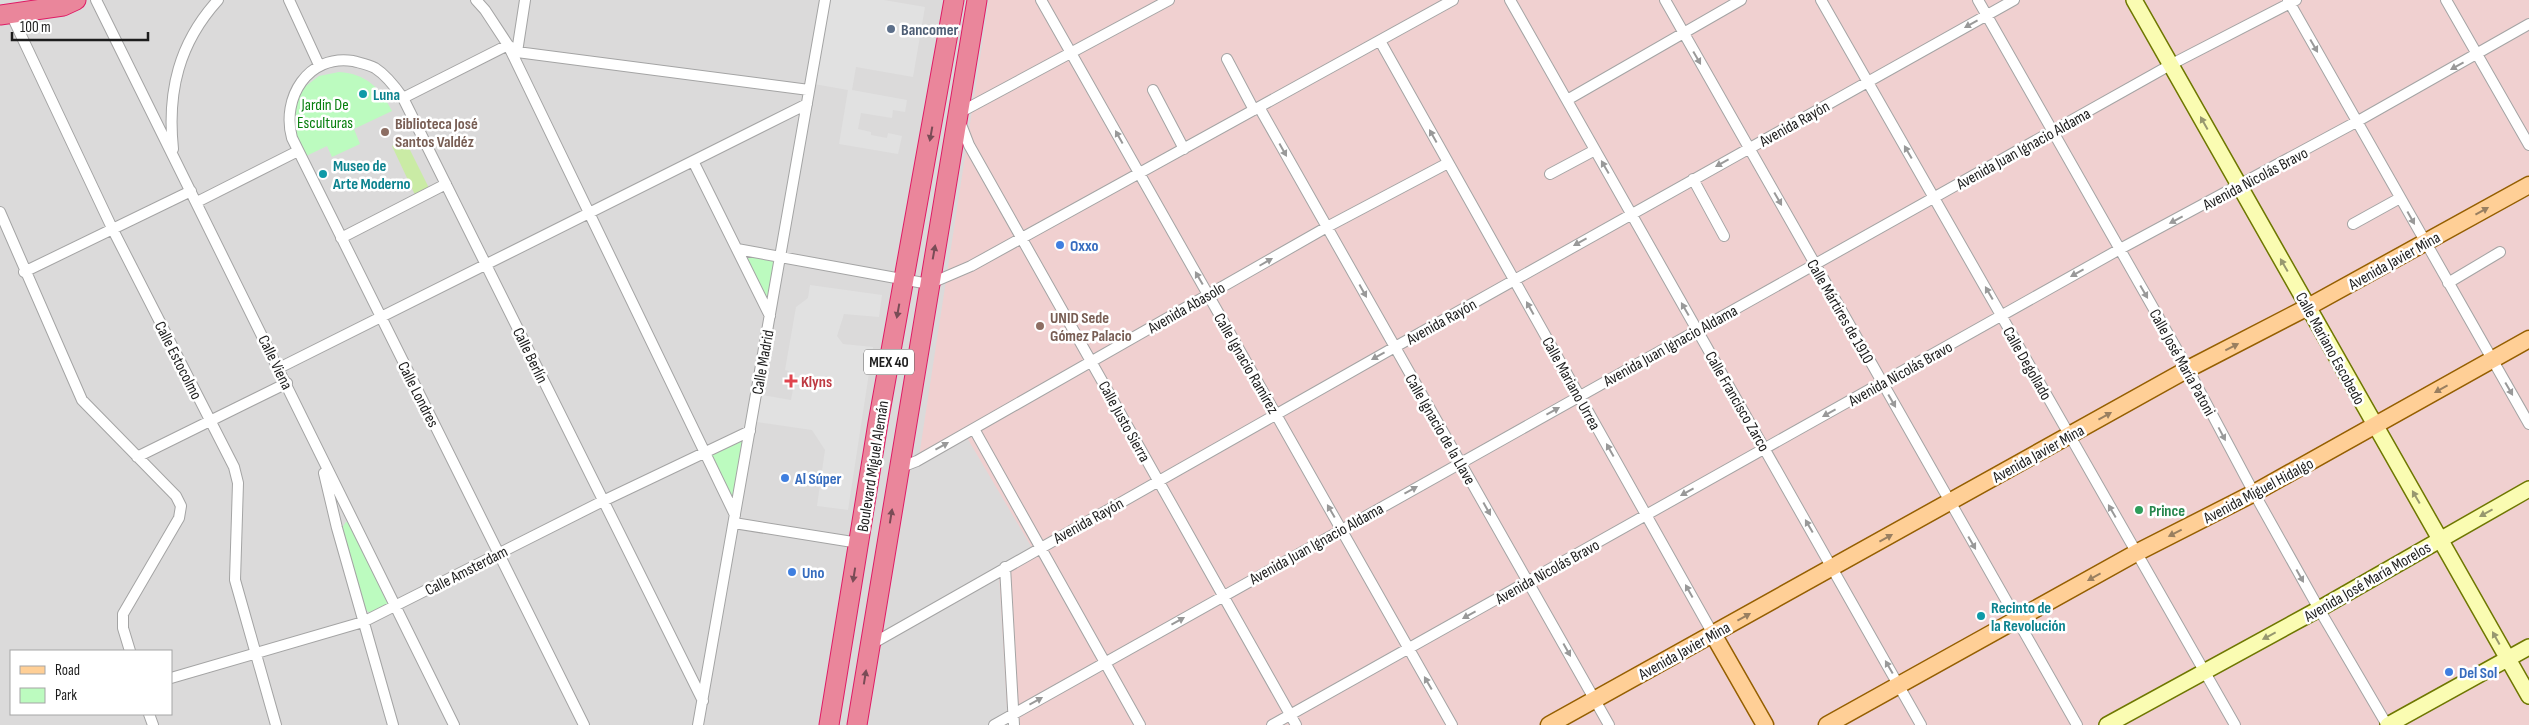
<svg xmlns="http://www.w3.org/2000/svg" width="2529" height="725" font-family="'Sofia Sans Condensed',sans-serif">
	<style>
		.residential { fill: #dbdada; fill-rule: evenodd }
		.commercial { fill: #f0d0d0 }
		.grass { fill: #caeba5 }
		.park { fill: #bcfbbf }
		.parking { fill: #e1e1e1 }
		.lines { fill: none; stroke-linecap: round; stroke-linejoin: round }
		.street-casing { stroke: #a4a4a4; stroke-width: 12 }
		.secondary-casing { stroke: #6e7700; stroke-width: 18 }
		.primary-casing { stroke: #955f00; stroke-width: 19 }
		.highway-casing { stroke: #df1c65; stroke-width: 21 }
		.street { stroke: #fff; stroke-width: 10 }
		.secondary { stroke: #fafcb2; stroke-width: 15 }
		.primary { stroke: #ffcf96; stroke-width: 16 }
		.highway { stroke: #ea869b; stroke-width: 19 }
		.oneway { fill: #999 }
		.oneway2 { fill: #97986f }
		.oneway3 { fill: #794c56 }
		.oneway4 { fill: #997f60 }
		.service-dot { fill: #5c6f8a; stroke: #fff; stroke-width: 2 }
		.culture-dot { fill: #0f9aa8; stroke: #fff; stroke-width: 2 }
		.education-dot { fill: #8d6e63; stroke: #fff; stroke-width: 2 }
		.shop-dot { fill: #3f7fe0; stroke: #fff; stroke-width: 2 }
		.health-dot { fill: #e0444e; stroke: #fff; stroke-width: 2 }
		.leisure-dot { fill: #2e9e5b; stroke: #fff; stroke-width: 2 }
		.labels { text-anchor: middle; stroke-width: 5; stroke-linejoin: round; paint-order: stroke }
		.shield { fill: #fff; stroke: #616161; stroke-width: 1 }
		.shield-label { font-size: 15px; font-weight: bold; fill: #1d1d1d }
		.service-label { font-size: 16px; font-weight: bold; fill: #4e5e75; stroke: #fff; text-anchor: start }
		.culture-label { font-size: 16px; font-weight: bold; fill: #0d838f; stroke: #fff; text-anchor: start }
		.park-label { font-size: 16px; fill: #077f0d; stroke: #fff }
		.education-label { font-size: 16px; font-weight: bold; fill: #785e54; stroke: #fff; text-anchor: start }
		.street-label { font-size: 16px; fill: #1d1d1d; stroke: #fff }
		.shop-label { font-size: 16px; font-weight: bold; fill: #366cbe; stroke: #fff; text-anchor: start }
		.health-label { font-size: 16px; font-weight: bold; fill: #be3a42; stroke: #fff; text-anchor: start }
		.leisure-label { font-size: 16px; font-weight: bold; fill: #27864d; stroke: #fff; text-anchor: start }
	</style>
	<rect width="100%" height="100%" fill="#eeeae2"/>
	<path class="residential" d="M0,0H2529V725H0ZM11,651H171V714H11Z"/>
	<path class="commercial" d="M989,0H2529V725H1008L999,574L1035,553L966,436L918,463Z"/>
	<path class="grass" d="M405,140L430,190L416,197L392,146Z"/>
	<path class="park" d="M339,72C367,74 380,88 392,111L354,129L360,144L332,157L327,146L300,159L289,117L302,89L319,76Z
		M736,252L778,261L767,321Z
		M748,432L734,510L705,450Z
		M346,522H349L390,600L388,605L370,613L366,610L342,528Z"/>
	<path class="parking" d="M828,0H884L925,7L913,77L856,67L852,90L907,100L905,112L893,110L892,118L861,113L858,129L871,132V135L887,138L888,133L902,136L898,154L839,144L848,90L814,84Z
		M810,285L882,295L879,317L844,314L837,336L843,344L873,347L848,510L817,506L825,450L812,430L757,422L762,395L791,400L794,384L789,376V371L785,370L796,307L808,298Z"/>
	<g class="lines">
		<defs>
			<path id="street" d="M96,0L454,725
				M289,0L319,65
				M476,0L485,10L508,45L735,515
				M1041,0L1452,725
				M1169,0L957,114L969,145L1296,725
				M1510,0L1921,725
				M1665,0L2077,725
				M1821,0L2235,725
				M1978,0L2188,369L2254,493L2319,609L2387,725
				M2288,0L2529,424
				M2446,0L2529,145
				M11,14L112,228L234,467L238,483L235,580L276,725
				M1380,41L1713,634
				M517,52L525,0
				M1227,59L1254,110
				M1153,90L1184,149
				M403,98L508,45L517,52L809,90
				M1567,100L1741,0
				M1259,107L1609,725
				M173,149C167,91 179,43 218,0
				M693,161L770,316
				M1550,174L1595,150
				M1693,179L1724,236
				M197,202L298,151
				M0,212L82,400L176,496L181,506L179,518L123,614V628L130,651
				M2353,224L2400,198
				M341,238L446,184
				M737,249L929,284L971,266L1453,0
				M24,272L191,191
				M2448,283L2500,252
				M279,368L807,104
				M974,429L1140,725
				M137,457L287,383
				M899,468L917,461L1327,227L1448,163
				M324,473L337,528L393,725
				M734,523L859,543
				M1005,567L1014,725
				M870,645L1395,347L2014,0
				M171,678L363,622L603,501L750,431
				M149,714L153,725
				M584,725L292,138C281,98 308,54 353,61C360,63 368,64 375,68C386,75 396,88 403,98L703,701
				M698,725L825,0
				M994,725L2172,64L2296,0
				M1272,725L2120,249L2358,121L2529,24"/>
			<path id="secondary" d="M2134,0L2529,696
				M2107,725L2319,609L2529,489
				M2388,725L2529,647"/>
			<path id="primary" d="M1713,634L1765,725
				M1549,725L2188,369L2308,307L2529,185
				M1827,725L2136,553L2254,493L2529,339"/>
			<path id="highway" d="M0,15L63,6L76,0
				M829,725L878,423L954,0
				M857,725L977,0"/>
		</defs>
		<use href="#street" class="street-casing"/>
		<use href="#secondary" class="secondary-casing"/>
		<use href="#primary" class="primary-casing"/>
		<use href="#highway" class="highway-casing"/>
		<use href="#street" class="street"/>
		<use href="#secondary" class="secondary"/>
		<use href="#primary" class="primary"/>
		<use href="#highway" class="highway"/>
	</g>
	<defs><path id="oneway-solid" d="M-6-.8H1V-3.2L6.5 0L1 3.2V.8H-6Z" transform="scale(1.25)"/></defs>
	<g class="oneway">
		<use href="#oneway-solid" transform="translate(1971 24) rotate(151)"/>
		<use href="#oneway-solid" transform="translate(2314 46) rotate(60)"/>
		<use href="#oneway-solid" transform="translate(1697 58) rotate(60)"/>
		<use href="#oneway-solid" transform="translate(2457 66) rotate(151)"/>
		<use href="#oneway-solid" transform="translate(1433 136) rotate(-119)"/>
		<use href="#oneway-solid" transform="translate(1119 137) rotate(-119)"/>
		<use href="#oneway-solid" transform="translate(1283 150) rotate(61)"/>
		<use href="#oneway-solid" transform="translate(1908 152) rotate(-120)"/>
		<use href="#oneway-solid" transform="translate(1722 163) rotate(151)"/>
		<use href="#oneway-solid" transform="translate(1605 167) rotate(-120)"/>
		<use href="#oneway-solid" transform="translate(1778 199) rotate(60)"/>
		<use href="#oneway-solid" transform="translate(2411 218) rotate(61)"/>
		<use href="#oneway-solid" transform="translate(2176 220) rotate(152)"/>
		<use href="#oneway-solid" transform="translate(1580 242) rotate(151)"/>
		<use href="#oneway-solid" transform="translate(1266 262) rotate(-30)"/>
		<use href="#oneway-solid" transform="translate(2077 273) rotate(151)"/>
		<use href="#oneway-solid" transform="translate(1199 278) rotate(-120)"/>
		<use href="#oneway-solid" transform="translate(1363 291) rotate(61)"/>
		<use href="#oneway-solid" transform="translate(2144 292) rotate(60)"/>
		<use href="#oneway-solid" transform="translate(1989 293) rotate(-120)"/>
		<use href="#oneway-solid" transform="translate(1530 308) rotate(-119)"/>
		<use href="#oneway-solid" transform="translate(1685 309) rotate(-120)"/>
		<use href="#oneway-solid" transform="translate(1378 356) rotate(151)"/>
		<use href="#oneway-solid" transform="translate(2509 389) rotate(60)"/>
		<use href="#oneway-solid" transform="translate(1892 401) rotate(60)"/>
		<use href="#oneway-solid" transform="translate(1553 411) rotate(-29)"/>
		<use href="#oneway-solid" transform="translate(1829 413) rotate(151)"/>
		<use href="#oneway-solid" transform="translate(2222 434) rotate(62)"/>
		<use href="#oneway-solid" transform="translate(942 446) rotate(-29)"/>
		<use href="#oneway-solid" transform="translate(1610 450) rotate(-119)"/>
		<use href="#oneway-solid" transform="translate(1411 490) rotate(-29)"/>
		<use href="#oneway-solid" transform="translate(1687 492) rotate(151)"/>
		<use href="#oneway-solid" transform="translate(1487 509) rotate(61)"/>
		<use href="#oneway-solid" transform="translate(1331 511) rotate(-120)"/>
		<use href="#oneway-solid" transform="translate(2112 511) rotate(-120)"/>
		<use href="#oneway-solid" transform="translate(1809 526) rotate(-120)"/>
		<use href="#oneway-solid" transform="translate(1972 543) rotate(60)"/>
		<use href="#oneway-solid" transform="translate(2300 576) rotate(61)"/>
		<use href="#oneway-solid" transform="translate(1689 591) rotate(-119)"/>
		<use href="#oneway-solid" transform="translate(1469 615) rotate(151)"/>
		<use href="#oneway-solid" transform="translate(1178 621) rotate(-29)"/>
		<use href="#oneway-solid" transform="translate(1567 650) rotate(61)"/>
		<use href="#oneway-solid" transform="translate(1889 667) rotate(-120)"/>
		<use href="#oneway-solid" transform="translate(1428 683) rotate(-120)"/>
		<use href="#oneway-solid" transform="translate(1036 701) rotate(-29)"/>
	</g>
	<g class="oneway2">
		<use href="#oneway-solid" transform="translate(2204 123) rotate(-119)"/>
		<use href="#oneway-solid" transform="translate(2284 265) rotate(-120)"/>
		<use href="#oneway-solid" transform="translate(2416 497) rotate(-120)"/>
		<use href="#oneway-solid" transform="translate(2486 513) rotate(151)"/>
		<use href="#oneway-solid" transform="translate(2269 636) rotate(152)"/>
		<use href="#oneway-solid" transform="translate(2496 638) rotate(-119)"/>
	</g>
	<g class="oneway3">
		<use href="#oneway-solid" transform="translate(931 134) rotate(100)"/>
		<use href="#oneway-solid" transform="translate(934 252) rotate(-80)"/>
		<use href="#oneway-solid" transform="translate(898 311) rotate(100)"/>
		<use href="#oneway-solid" transform="translate(891 516) rotate(-81)"/>
		<use href="#oneway-solid" transform="translate(854 575) rotate(99)"/>
		<use href="#oneway-solid" transform="translate(865 677) rotate(-81)"/>
	</g>
	<g class="oneway4">
		<use href="#oneway-solid" transform="translate(2482 211) rotate(-29)"/>
		<use href="#oneway-solid" transform="translate(2232 347) rotate(-27)"/>
		<use href="#oneway-solid" transform="translate(2441 389) rotate(151)"/>
		<use href="#oneway-solid" transform="translate(2105 416) rotate(-29)"/>
		<use href="#oneway-solid" transform="translate(2175 533) rotate(153)"/>
		<use href="#oneway-solid" transform="translate(1886 538) rotate(-29)"/>
		<use href="#oneway-solid" transform="translate(2094 577) rotate(151)"/>
		<use href="#oneway-solid" transform="translate(1744 617) rotate(-29)"/>
	</g>
	<circle class="service-dot" cx="891" cy="29" r="5"/>
	<g class="culture-dot">
		<circle cx="363" cy="94" r="5"/>
		<circle cx="323" cy="174" r="5"/>
		<circle cx="1981" cy="616" r="5"/>
	</g>
	<g class="education-dot">
		<circle cx="385" cy="132" r="5"/>
		<circle cx="1040" cy="326" r="5"/>
	</g>
	<g class="shop-dot">
		<circle cx="1060" cy="245" r="5"/>
		<circle cx="785" cy="478" r="5"/>
		<circle cx="792" cy="572" r="5"/>
		<circle cx="2449" cy="672" r="5"/>
	</g>
	<path class="health-dot" d="M788.5 373.5h5v5h5v5h-5v5h-5v-5h-5v-5h5z"/>
	<circle class="leisure-dot" cx="2139" cy="510" r="5"/>
	<g class="labels">
		<rect class="shield" x="864" y="349.5" width="50" height="25" rx="4"/>
		<g class="shield-label">
			<text x="889" y="367">MEX 40</text>
		</g>
		<g class="service-label">
			<text x="901" y="35">Bancomer</text>
		</g>
		<g class="culture-label">
			<text x="373" y="100">Luna</text>
			<text x="333" y="171">Museo de<tspan x="333" dy="18">Arte Moderno</tspan></text>
			<text x="1991" y="613">Recinto de<tspan x="1991" dy="18">la Revolución</tspan></text>
		</g>
		<g class="park-label">
			<text x="325" y="110">Jardín De<tspan x="325" dy="18">Esculturas</tspan></text>
		</g>
		<g class="education-label">
			<text x="395" y="129">Biblioteca José<tspan x="395" dy="18">Santos Valdéz</tspan></text>
			<text x="1050" y="323">UNID Sede<tspan x="1050" dy="18">Gómez Palacio</tspan></text>
		</g>
		<g class="street-label">
			<text transform="translate(1794 123) rotate(-29)" y="6">Avenida Rayón</text>
			<text transform="translate(2023 148) rotate(-29)" y="6">Avenida Juan Ignacio Aldama</text>
			<text transform="translate(2255 178) rotate(-28)" y="6">Avenida Nicolás Bravo</text>
			<text transform="translate(2394 260) rotate(-29)" y="6">Avenida Javier Mina</text>
			<text transform="translate(1186 307) rotate(-30)" y="6">Avenida Abasolo</text>
			<text transform="translate(1841 311) rotate(60)" y="6">Calle Mártires de 1910</text>
			<text transform="translate(1441 321) rotate(-29)" y="6">Avenida Rayón</text>
			<text transform="translate(1670 345) rotate(-29)" y="6">Avenida Juan Ignacio Aldama</text>
			<text transform="translate(2331 348) rotate(61)" y="6">Calle Mariano Escobedo</text>
			<text transform="translate(531 355) rotate(64)" y="6">Calle Berlín</text>
			<text transform="translate(179 360) rotate(63)" y="6">Calle Estocolmo</text>
			<text transform="translate(276 362) rotate(64)" y="6">Calle Viena</text>
			<text transform="translate(762 362) rotate(-80)" y="6">Calle Madrid</text>
			<text transform="translate(2183 362) rotate(61)" y="6">Calle José María Patoni</text>
			<text transform="translate(1247 363) rotate(60)" y="6">Calle Ignacio Ramírez</text>
			<text transform="translate(2028 363) rotate(60)" y="6">Calle Degollado</text>
			<text transform="translate(1900 373) rotate(-29)" y="6">Avenida Nicolás Bravo</text>
			<text transform="translate(1572 383) rotate(61)" y="6">Calle Mariano Urrea</text>
			<text transform="translate(419 394) rotate(63)" y="6">Calle Londres</text>
			<text transform="translate(1738 401) rotate(60)" y="6">Calle Francisco Zarco</text>
			<text transform="translate(1125 421) rotate(61)" y="6">Calle Justo Sierra</text>
			<text transform="translate(1441 429) rotate(60)" y="6">Calle Ignacio de la Llave</text>
			<text transform="translate(2038 453) rotate(-29)" y="6">Avenida Javier Mina</text>
			<text transform="translate(872 466) rotate(-81)" y="6">Boulevard Miguel Alemán</text>
			<text transform="translate(2258 490) rotate(-28)" y="6">Avenida Miguel Hidalgo</text>
			<text transform="translate(1088 520) rotate(-29)" y="6">Avenida Rayón</text>
			<text transform="translate(1316 543) rotate(-29)" y="6">Avenida Juan Ignacio Aldama</text>
			<text transform="translate(466 570) rotate(-27)" y="6">Calle Amsterdam</text>
			<text transform="translate(1547 571) rotate(-29)" y="6">Avenida Nicolás Bravo</text>
			<text transform="translate(2367 581) rotate(-30)" y="6">Avenida José María Morelos</text>
			<text transform="translate(1684 650) rotate(-29)" y="6">Avenida Javier Mina</text>
		</g>
		<g class="shop-label">
			<text x="1070" y="251">Oxxo</text>
			<text x="795" y="484">Al Súper</text>
			<text x="802" y="578">Uno</text>
			<text x="2459" y="678">Del Sol</text>
		</g>
		<g class="health-label">
			<text x="801" y="387">Klyns</text>
		</g>
		<g class="leisure-label">
			<text x="2149" y="516">Prince</text>
		</g>
	</g>
	<rect x="10" y="650" width="162" height="65" fill="#ffffff" stroke="#a5a5a5"/>
	<rect x="20" y="666" width="25" height="8" fill="#ffcf96" stroke="#a5a5a5"/>
	<text x="55" y="675" font-size="15" fill="#1d1d1d">Road</text>
	<rect x="20" y="688" width="25" height="15" fill="#bcfbbf" stroke="#a5a5a5"/>
	<text x="55" y="700" font-size="15" fill="#1d1d1d">Park</text>
	<path d="M12 32v8h136v-8" fill="none" stroke="#1d1d1d" stroke-width="2.5"/>
	<text x="20" y="32" font-size="15" fill="#1d1d1d" stroke="#ffffff" stroke-width="4" paint-order="stroke">100 m</text>
</svg>
